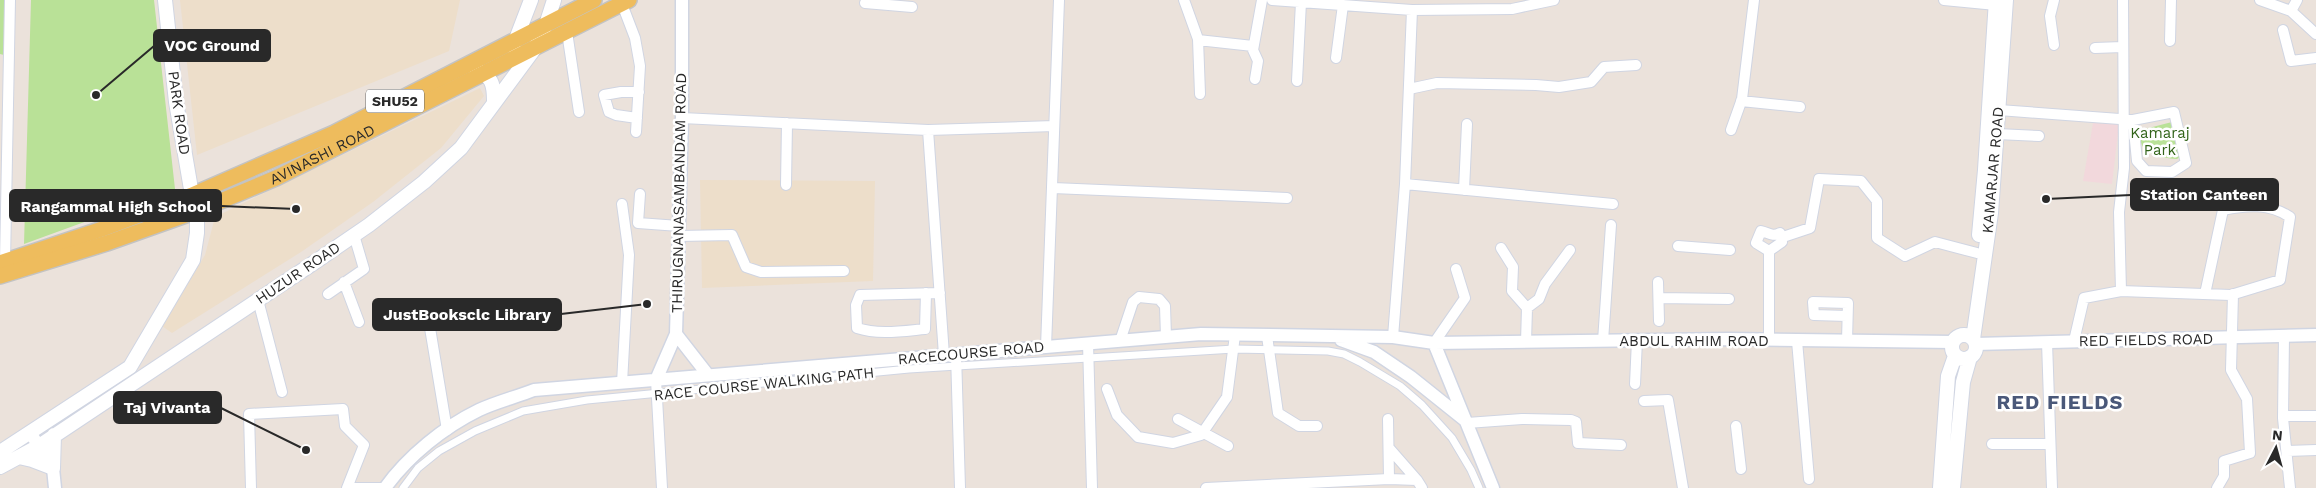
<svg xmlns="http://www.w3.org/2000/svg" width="2316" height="488" font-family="'Work Sans',sans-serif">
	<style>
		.education { fill: #eddeca }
		.medical { fill: #f2d8dc }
		.green { fill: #b9e197 }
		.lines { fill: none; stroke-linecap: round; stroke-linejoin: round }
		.pedestrian-casing { stroke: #d0d5e2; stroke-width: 9 }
		.minor-casing { stroke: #d0d5e2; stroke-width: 12 }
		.tertiary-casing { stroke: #d0d5e2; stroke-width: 15 }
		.secondary-casing { stroke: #d0d5e2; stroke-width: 16 }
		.primary-casing { stroke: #c3c3c3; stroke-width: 18 }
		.pedestrian { stroke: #fff; stroke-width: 7 }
		.minor { stroke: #fff; stroke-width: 10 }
		.tertiary { stroke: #fff; stroke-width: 12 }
		.secondary { stroke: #fff; stroke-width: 14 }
		.primary { stroke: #eebc5d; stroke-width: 15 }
		.labels { text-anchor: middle; stroke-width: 5; stroke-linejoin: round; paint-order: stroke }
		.shield { fill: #fff; stroke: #696969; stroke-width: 1 }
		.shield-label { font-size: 14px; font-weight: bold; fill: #292929 }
		.street-label { font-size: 15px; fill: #292929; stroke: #fff }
		.park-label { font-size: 15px; fill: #32641a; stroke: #fff }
		.district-label { font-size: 20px; font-weight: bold; letter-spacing: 1px; fill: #4a5879; stroke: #fff }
		.leader { fill: none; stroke: #292929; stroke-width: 2 }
		.callout-dot { fill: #292929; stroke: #fff; stroke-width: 2 }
		.callout { fill: #292929; stroke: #292929; stroke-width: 2 }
		.callout-label { font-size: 16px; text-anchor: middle; font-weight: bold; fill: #fff }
	</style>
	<rect width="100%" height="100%" fill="#ebe2db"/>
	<path class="education" d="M180,0H460L449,51L197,155Z
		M480,88L484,96L441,148L373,202L301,252L172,333L162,326L205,255L215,217Z
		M700,180L875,181L873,281L702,288Z"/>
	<path class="medical" d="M2093,123L2119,124L2112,184L2083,181Z"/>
	<path class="green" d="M0,0H5L4,55L0,54Z
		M31,0H154L175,189L24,244Z
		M2172,122L2180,157L2177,159C2158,158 2135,153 2141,130Z"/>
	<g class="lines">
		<defs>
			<path id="pedestrian" d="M403,488L418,468L439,451L475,431L523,411L587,400L909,369L1234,349L1328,351L1344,354L1360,362L1400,386L1422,405L1452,438L1471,470L1479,488"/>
			<path id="minor" d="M1184,0L1198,39L1200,94
				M1272,0L1412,10L1512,9L1554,0
				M1944,0L1996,5
				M2260,0L2291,11L2316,34
				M865,3L912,7
				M622,4L635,38L640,66L636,132
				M2291,11L2297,0
				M2283,30L2291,61L2316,58
				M567,32L579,112
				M1198,40L1253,46
				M2170,41L2171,0
				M2054,45L2050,16L2054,0
				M2095,48L2122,47
				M1336,58L1343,5
				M1255,79L1258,61L1253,50L1262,0
				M1297,81L1301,2
				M1409,89L1437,83L1536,85L1559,87L1591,82L1604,67L1636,65
				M1741,101L1800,107
				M1999,110L2133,120L2174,112L2186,163L2172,172L2146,171L2137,161L2133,120
				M637,118L616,115L609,112L604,95L621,92H639
				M682,118L928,130L1054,126
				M928,130L944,355
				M1731,130L1742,99L1754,0
				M1997,134L2039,136
				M1405,184L1613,204
				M786,185L787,123
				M1053,188L1287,198
				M1464,190L1467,124
				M640,194L638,223L679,226
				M622,204L629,255L622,383
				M679,236L732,235L746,267L761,272L844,271
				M1783,237L1810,228L1819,179L1861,181L1877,201V238L1905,256L1935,242L1977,253
				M1678,246L1730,250
				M1501,248L1513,267L1512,291L1527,308L1539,299L1545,284L1570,250
				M5,262L10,0
				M344,282L359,322
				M1658,282L1659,321
				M2121,291L2119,212L2124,168L2123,0
				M926,293L925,329C903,331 878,335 857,328L856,305L860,295L940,293
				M328,294L364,269L354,235
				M1659,298L1729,299
				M258,300L282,392
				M426,304L447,430
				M1267,336L1278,413L1299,426H1317
				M2284,336L2283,418L2290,488
				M1393,337L1405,184L1412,10
				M1769,340V251L1756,243L1761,231C1769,233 1772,237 1780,233L1782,242L1769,251
				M1120,341L1133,302L1139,297L1159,299L1165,306L1166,337
				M1603,341L1611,225
				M1797,341L1809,479
				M1847,341L1848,303L1813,302L1814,315L1847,316
				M2074,341L2084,298L2121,291L2231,295L2280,280L2290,217C2269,203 2247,205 2223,210L2205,294
				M1526,342L1527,308
				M2047,342L2052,488
				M1088,343L1092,488
				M1434,343L1465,298L1456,269
				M1046,347L1059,0
				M956,354L960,488
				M656,380L662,488
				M1635,384L1637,340
				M1107,389L1117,415L1138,437L1173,443L1201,435L1227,397L1235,335
				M1644,401L1668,400L1683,488
				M2284,416H2316
				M1178,419L1228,446
				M1388,419L1389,479
				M1467,423L1522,419L1571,420L1576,422L1578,443L1621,445
				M1736,426L1741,469
				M1992,444H2050
				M1389,448L1417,480L1422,488
				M2287,451L2316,450
				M251,488L249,414L343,409L345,426L364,445L347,488
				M347,488H385
				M1206,488L1389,479L1417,480
				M2217,488L2224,476V461L2250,453L2247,399L2231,370L2233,294"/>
			<path id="tertiary" d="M682,0V118L676,334L708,375
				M1341,340L1374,352L1411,377L1466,421
				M1434,343L1493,488
				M1975,344L2316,335
				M656,380L676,334
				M31,434L53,468L55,488
				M385,488C408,456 444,427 479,410C496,402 516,397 534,390L1201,334L1393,337L1434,343L1729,339L1953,342"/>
			<path id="secondary" d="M513,47L531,0
				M475,69C492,76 494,84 494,101
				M1979,235L1985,170L1996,0
				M1952 347a12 12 0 1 1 24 0a12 12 0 1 1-24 0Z
				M1973,339L1991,213L2006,0
				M0,452L130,367L193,260L197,233V211L192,195L176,102L165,0
				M19,457L32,460L53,468L54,435
				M0,467L39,446L315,262L369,225L424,182L461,148L535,48L546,25L554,0
				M1940,488L1948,376L1955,356
				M1953,488L1963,382L1970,357"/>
			<g id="primary">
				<path d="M0,263L102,229L192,195L334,133L594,0"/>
				<path id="s1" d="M0,276L107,243L197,211L276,178L629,0"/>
			</g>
		</defs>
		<use href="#pedestrian" class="pedestrian-casing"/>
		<use href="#minor" class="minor-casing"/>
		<use href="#tertiary" class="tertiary-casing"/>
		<use href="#secondary" class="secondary-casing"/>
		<use href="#primary" class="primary-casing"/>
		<use href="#pedestrian" class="pedestrian"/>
		<use href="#minor" class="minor"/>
		<use href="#tertiary" class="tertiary"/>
		<use href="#secondary" class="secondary"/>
		<use href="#primary" class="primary"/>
	</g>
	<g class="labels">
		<rect class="shield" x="366" y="89.5" width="58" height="23" rx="4"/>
		<g class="shield-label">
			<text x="395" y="106">SHU52</text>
		</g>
		<g class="street-label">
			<text transform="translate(179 113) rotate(82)" y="5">PARK ROAD</text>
			<text dy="5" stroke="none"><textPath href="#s1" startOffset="345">AVINASHI ROAD</textPath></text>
			<text transform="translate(1993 170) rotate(-85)" y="5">KAMARJAR ROAD</text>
			<text transform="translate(679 193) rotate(-89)" y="5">THIRUGNANASAMBANDAM ROAD</text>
			<text transform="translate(298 273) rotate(-34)" y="5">HUZUR ROAD</text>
			<text transform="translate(2146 340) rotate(-1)" y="5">RED FIELDS ROAD</text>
			<text x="1694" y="346">ABDUL RAHIM ROAD</text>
			<text transform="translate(971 353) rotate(-5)" y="5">RACECOURSE ROAD</text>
			<text transform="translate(764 384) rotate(-6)" y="5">RACE COURSE WALKING PATH</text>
		</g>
		<g class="park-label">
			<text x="2160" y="138">Kamaraj<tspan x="2160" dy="17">Park</tspan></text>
		</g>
		<g class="district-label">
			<text x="2060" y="409">RED FIELDS</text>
		</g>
	</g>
	<path class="leader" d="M96 95L154 46M2046 199L2131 195M296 209L221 206M647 304L561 314M306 450L221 408"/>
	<g class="callout-dot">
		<circle cx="96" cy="95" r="5"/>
		<circle cx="2046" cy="199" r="5"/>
		<circle cx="296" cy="209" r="5"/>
		<circle cx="647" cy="304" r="5"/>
		<circle cx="306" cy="450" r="5"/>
	</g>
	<g class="callout">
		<rect x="154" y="30" width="116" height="31" rx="5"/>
		<rect x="2131" y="179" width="147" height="31" rx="5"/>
		<rect x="10" y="190" width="211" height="31" rx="5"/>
		<rect x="373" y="299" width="188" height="31" rx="5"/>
		<rect x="114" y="392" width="107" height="31" rx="5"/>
	</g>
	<g class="callout-label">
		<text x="212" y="51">VOC Ground</text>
		<text x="2204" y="200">Station Canteen</text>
		<text x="116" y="212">Rangammal High School</text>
		<text x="467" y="320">JustBooksclc Library</text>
		<text x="167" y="413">Taj Vivanta</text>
	</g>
	<g transform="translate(2276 448) rotate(6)" stroke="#ffffff" stroke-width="4" paint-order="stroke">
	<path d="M0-4L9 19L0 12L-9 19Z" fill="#292929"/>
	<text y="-8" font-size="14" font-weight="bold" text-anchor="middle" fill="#292929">N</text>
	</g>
</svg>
